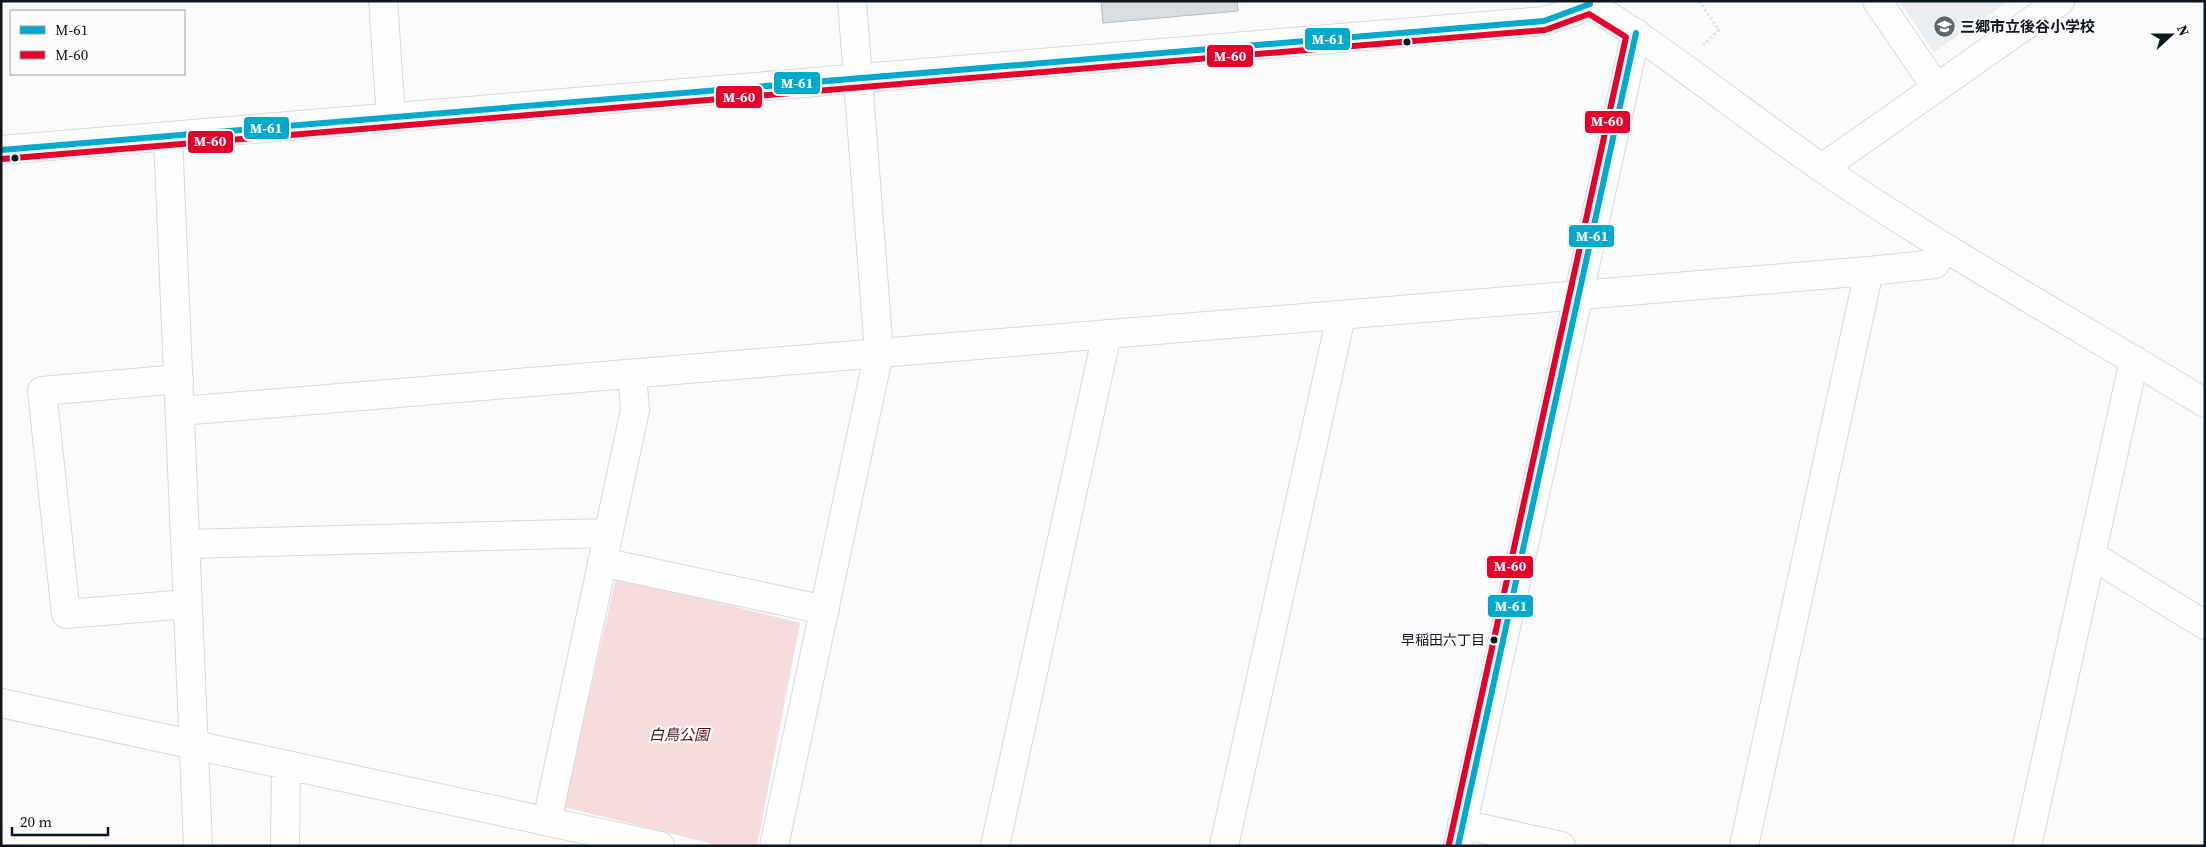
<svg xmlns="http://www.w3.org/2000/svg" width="2206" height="847" font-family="'Source Serif 4','Noto Sans JP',serif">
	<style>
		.built { fill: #eaeef1 }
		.green { fill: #f6dcdd }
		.building { fill: #d7dde1; stroke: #b6bbbe }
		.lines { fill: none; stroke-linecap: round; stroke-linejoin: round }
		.minor-casing { stroke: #d3d9dd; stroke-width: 30 }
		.path { stroke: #e2e2e2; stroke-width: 3; stroke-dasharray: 2.5 2.5; stroke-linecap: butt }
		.minor { stroke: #fefefe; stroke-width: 28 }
		.bus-1-casing { stroke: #fbfbfb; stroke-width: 10 }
		.bus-2-casing { stroke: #fbfbfb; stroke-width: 10 }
		.bus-1 { stroke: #00a9ce; stroke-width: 6 }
		.bus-2 { stroke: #e4002b; stroke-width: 6 }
		.bus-dot { fill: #0c161d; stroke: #fbfbfb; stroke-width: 2 }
		.labels { text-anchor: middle; stroke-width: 4.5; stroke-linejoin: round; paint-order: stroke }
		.bus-label { font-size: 14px; fill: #0c161d; stroke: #fbfbfb; text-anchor: end }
		.poi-label { font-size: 15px; font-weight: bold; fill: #0c161d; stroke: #fbfbfb; text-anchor: start }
		.park-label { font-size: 15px; font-style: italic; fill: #500f1b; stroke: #fbfbfb }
		.line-badge { stroke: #fbfbfb; stroke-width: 2 }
		.badge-label { font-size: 14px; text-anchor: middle; font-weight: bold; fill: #fff }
	</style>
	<rect width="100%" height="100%" fill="#fbfbfb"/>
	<path class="built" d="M1899,1H2009L1934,52Z"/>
	<path class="green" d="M616,577L800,623L757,846H721L564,807Z"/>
	<path class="building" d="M1101,1H1237L1238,11L1103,23Z"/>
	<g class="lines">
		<defs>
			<path id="minor" d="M383,1L391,117
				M1585,1C1668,52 1742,113 1822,168C1946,253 2077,325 2205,403
				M1877,1L1936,87
				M168,136L198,846
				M1,150L1544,21L1573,12L1590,4
				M1822,168L2060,1
				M179,379L42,391L66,614L187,604
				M181,411L1869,271L1935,264L1945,249
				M186,544L608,533
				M2091,555L2205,625
				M602,562L825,610
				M1,703L660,846
				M547,821L635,410L632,374
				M1462,824L1561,846
				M285,846L286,765
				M774,846L879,352L852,1
				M995,846L1107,334
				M1224,846L1341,316
				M1458,846L1636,33
				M1744,846L1869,271
				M2027,846L2134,360"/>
		</defs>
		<use href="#minor" class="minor-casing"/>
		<path class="path" d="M1699,1L1719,30L1703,45
			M605,696L623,701
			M747,722L769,727
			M667,816L670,797"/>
		<use href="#minor" class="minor"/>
		<defs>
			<path id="bus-1" d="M1,150L1544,21L1590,4
				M1458,846L1636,33"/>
			<path id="bus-2" d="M2,159L1545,30L1589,14L1626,37L1449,844"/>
		</defs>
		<use href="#bus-1" class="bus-1-casing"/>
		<use href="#bus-2" class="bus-2-casing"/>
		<use href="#bus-1" class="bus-1"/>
		<use href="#bus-2" class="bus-2"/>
	</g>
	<defs>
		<symbol id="school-disc" viewBox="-11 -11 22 22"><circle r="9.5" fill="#60666b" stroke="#fbfbfb"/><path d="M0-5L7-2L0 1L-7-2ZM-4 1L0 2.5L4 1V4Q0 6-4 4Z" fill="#fff"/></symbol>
	</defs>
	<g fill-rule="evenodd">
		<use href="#school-disc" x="1932" y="14" width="25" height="25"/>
	</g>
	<g class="bus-dot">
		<circle cx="1407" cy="42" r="4.5"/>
		<circle cx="15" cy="158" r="4.5"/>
		<circle cx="1494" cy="640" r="4.5"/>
	</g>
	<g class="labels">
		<g class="bus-label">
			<text x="1485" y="645">早稲田六丁目</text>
		</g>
		<g class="poi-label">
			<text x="1960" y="32">三郷市立後谷小学校</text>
		</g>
		<g class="park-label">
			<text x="679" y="740">白鳥公園</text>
		</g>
	</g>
	<g class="line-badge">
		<rect x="1304" y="27" width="47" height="24" rx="5" fill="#00a9ce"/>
		<rect x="1206" y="44" width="48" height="24" rx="5" fill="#e4002b"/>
		<rect x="773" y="71" width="48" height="24" rx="5" fill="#00a9ce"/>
		<rect x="715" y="85" width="48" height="24" rx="5" fill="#e4002b"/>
		<rect x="1584" y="110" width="47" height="24" rx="5" fill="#e4002b"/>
		<rect x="243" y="116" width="47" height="24" rx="5" fill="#00a9ce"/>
		<rect x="187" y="130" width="47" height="24" rx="5" fill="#e4002b"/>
		<rect x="1568" y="224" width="47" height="24" rx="5" fill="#00a9ce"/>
		<rect x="1486" y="555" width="48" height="24" rx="5" fill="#e4002b"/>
		<rect x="1487" y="594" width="47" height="24" rx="5" fill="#00a9ce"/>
	</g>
	<g class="badge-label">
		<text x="1328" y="44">M-61</text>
		<text x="1230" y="61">M-60</text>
		<text x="797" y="88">M-61</text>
		<text x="739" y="102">M-60</text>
		<text x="1607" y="126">M-60</text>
		<text x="266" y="133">M-61</text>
		<text x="210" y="146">M-60</text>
		<text x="1592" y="241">M-61</text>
		<text x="1510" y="571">M-60</text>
		<text x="1511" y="611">M-61</text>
	</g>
	<rect width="2206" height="847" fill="none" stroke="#0c161d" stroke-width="5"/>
	<rect x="10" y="10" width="175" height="65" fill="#fbfbfb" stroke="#9b9fa2"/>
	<rect x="20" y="26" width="25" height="8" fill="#00a9ce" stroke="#9b9fa2"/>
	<text x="55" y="35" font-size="15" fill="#0c161d">M-61</text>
	<rect x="20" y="51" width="25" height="8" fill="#e4002b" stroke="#9b9fa2"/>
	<text x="55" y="60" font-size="15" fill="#0c161d">M-60</text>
	<g transform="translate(2171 35) rotate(69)" stroke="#fbfbfb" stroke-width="4" paint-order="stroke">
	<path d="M0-4L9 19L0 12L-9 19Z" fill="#0c161d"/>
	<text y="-8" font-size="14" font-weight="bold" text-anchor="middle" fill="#0c161d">N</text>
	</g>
	<path d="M12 827v8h96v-8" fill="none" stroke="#0c161d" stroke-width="2.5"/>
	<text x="20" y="827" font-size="15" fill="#0c161d" stroke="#fbfbfb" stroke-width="4" paint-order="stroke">20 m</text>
</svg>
